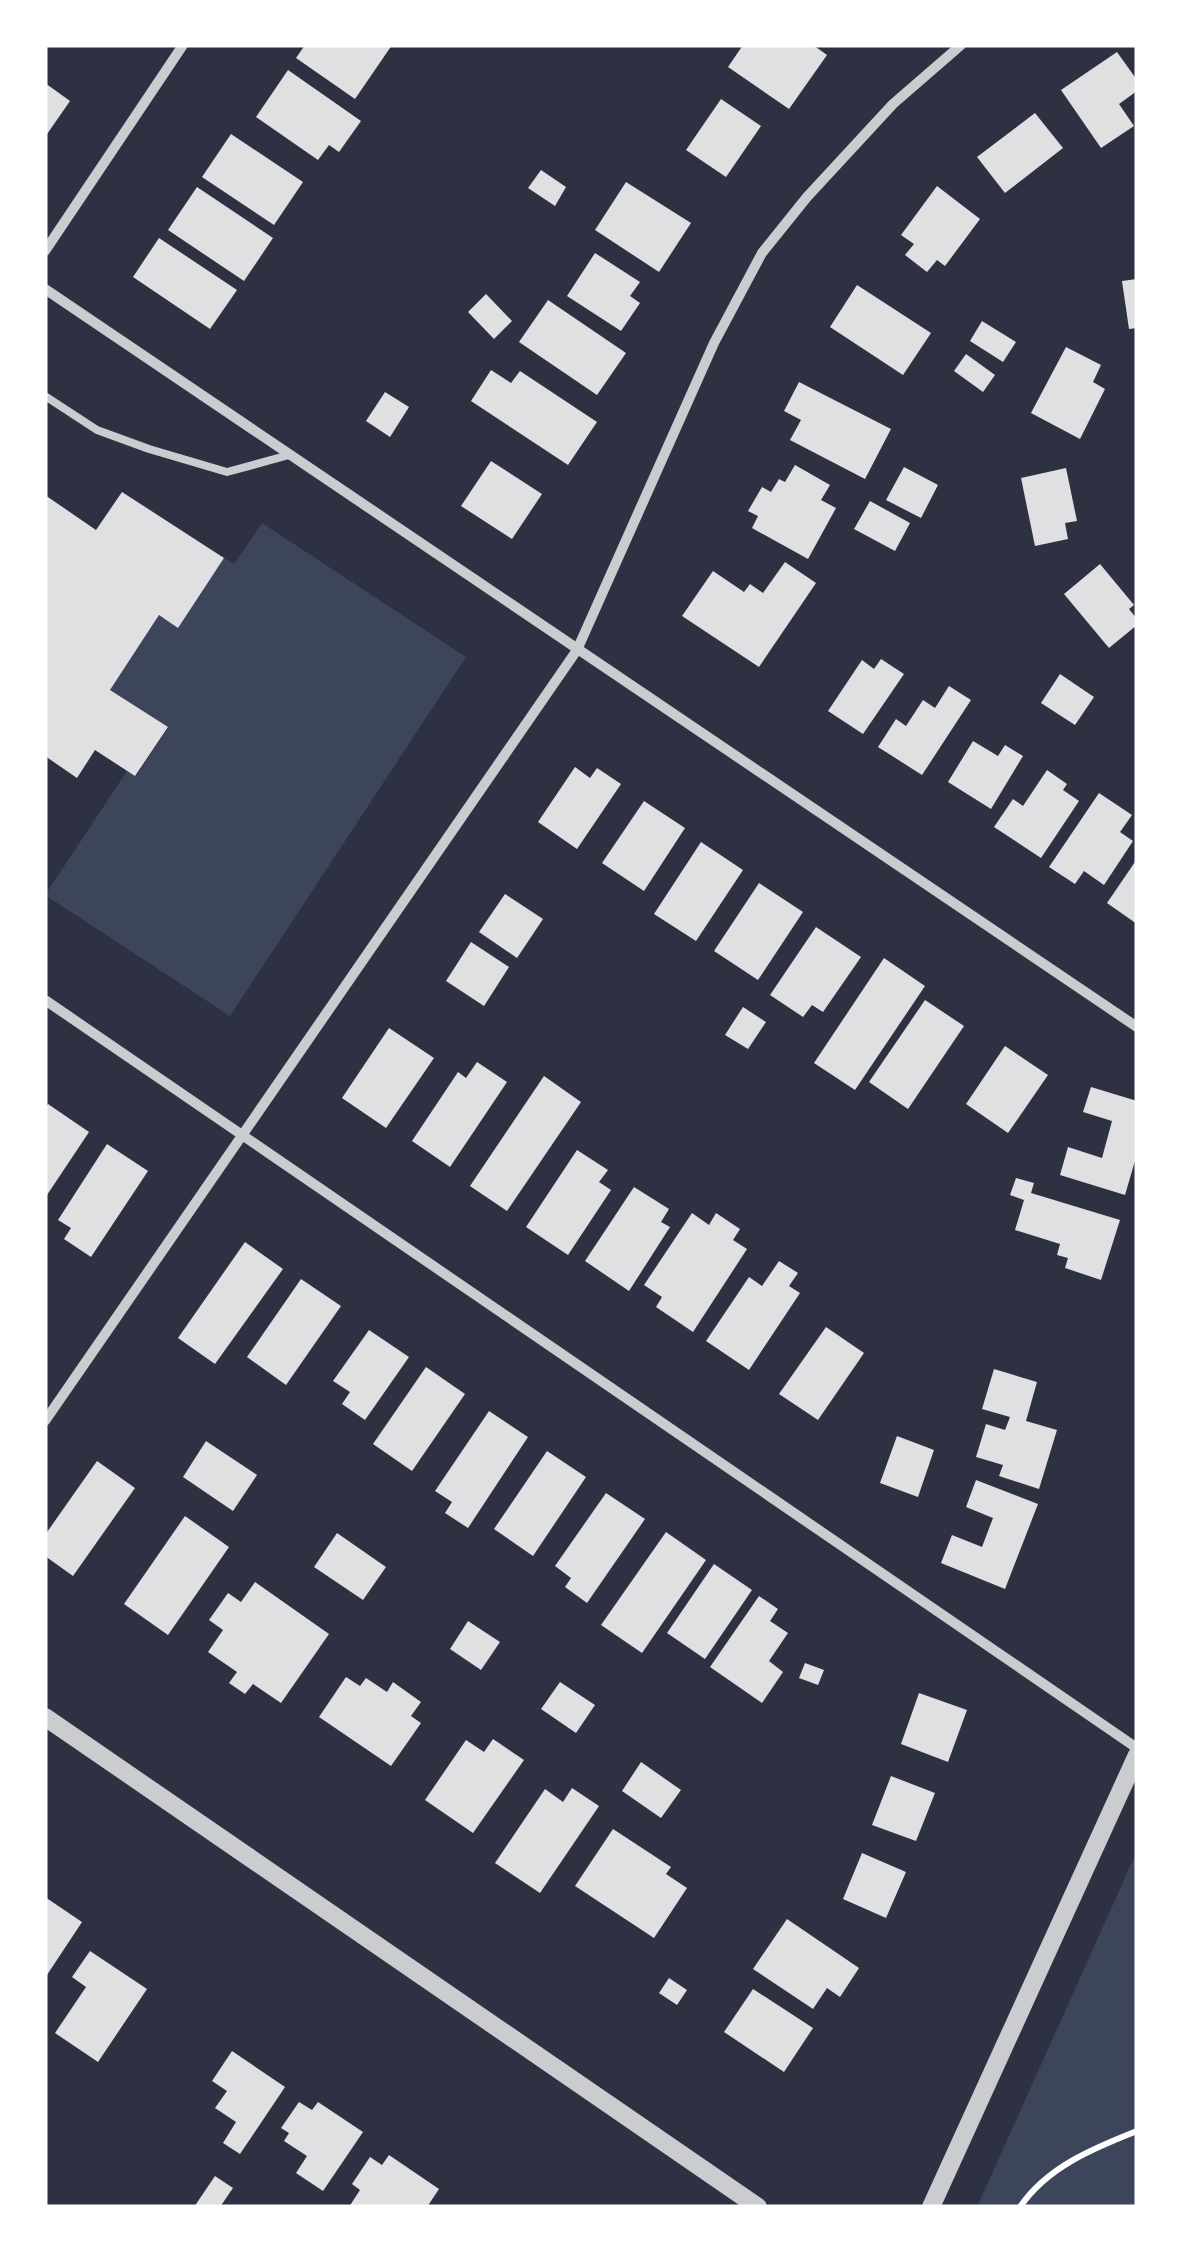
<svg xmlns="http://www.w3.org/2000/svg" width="1182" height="2252" font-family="Lato,sans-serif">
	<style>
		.green { fill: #3c4559 }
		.building { fill: #e0e0e3 }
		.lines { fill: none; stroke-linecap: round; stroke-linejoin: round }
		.path { stroke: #fff; stroke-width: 6 }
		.service { stroke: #caccd0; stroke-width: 8 }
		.minor { stroke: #caccd0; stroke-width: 10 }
		.tertiary { stroke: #caccd0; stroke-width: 18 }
	</style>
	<rect width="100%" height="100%" fill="#2d3142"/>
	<path class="green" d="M262,523L466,657L230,1016L45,895L127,771L136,776L168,728L110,690L159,615L178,627L224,558L234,564Z
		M1137,1851V2207H977Z"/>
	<path class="building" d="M305,45H392L355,99L296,58Z
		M743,45H813L827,55L789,109L728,67Z
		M1117,52L1137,80V91L1119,104L1134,126L1101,148L1061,90Z
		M288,70L361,121L339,152L329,145L318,160L256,117Z
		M45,83L70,101L45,137Z
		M721,99L761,126L726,177L686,150Z
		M1035,113L1063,148L1005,193L977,157Z
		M231,134L303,182L274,225L202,177Z
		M541,170L566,187L555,206L528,188Z
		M626,182L691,223L659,272L595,230Z
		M937,186L980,219L945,266L937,260L927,272L905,255L914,244L901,235Z
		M197,187L273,238L244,281L168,230Z
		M159,238L237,290L210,329L133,277Z
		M595,253L640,282L630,296L640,303L621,331L567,296Z
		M1137,279V328L1129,329L1122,281Z
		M857,285L931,333L903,375L830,327Z
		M486,294L512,321L494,339L468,312Z
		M548,300L626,353L597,395L519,342Z
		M982,321L1016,342L1003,362L970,341Z
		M1066,347L1101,365L1093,382L1105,389L1080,439L1031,413Z
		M966,354L995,375L983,392L954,371Z
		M491,370L511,383L520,371L597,422L568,465L471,401Z
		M799,382L891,429L865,479L790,440L801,420L784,411Z
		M385,392L409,407L390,437L366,421Z
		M491,461L542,494L512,539L461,506Z
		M795,465L830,485L821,500L836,508L808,559L752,528L758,516L748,511L762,487L771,492L779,479L785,482Z
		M904,467L938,485L921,518L886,500Z
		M1066,468L1077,521L1065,523L1068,539L1035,546L1021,478Z
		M122,492L224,558L178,628L159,615L110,690L168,727L135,776L95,750L77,778L45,756V495L96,530Z
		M870,501L910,523L895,551L854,529Z
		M785,562L816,583L759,667L682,616L713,571L744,592L750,584L763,593Z
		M1100,564L1134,605L1129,609L1137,619V625L1109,648L1064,594Z
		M881,659L904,674L863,734L828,711L862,660L874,669Z
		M1060,674L1094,697L1075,725L1041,703Z
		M949,686L971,700L922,775L878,747L896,719L906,726L923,700L935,708Z
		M973,741L998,756L1005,745L1023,756L991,809L948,782Z
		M575,767L590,778L597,768L621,784L577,849L538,822Z
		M1047,770L1067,784L1063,790L1079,801L1041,858L994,827L1013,799L1023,806Z
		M1099,793L1132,815L1120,832L1133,841L1104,885L1084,871L1075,884L1049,867Z
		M644,801L685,828L644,891L602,863Z
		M701,842L743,870L696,941L654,914Z
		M1137,859V924L1107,903Z
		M759,883L803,912L758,980L714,951Z
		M505,894L543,919L517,958L479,932Z
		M816,927L861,957L823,1012L812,1005L803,1017L770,995Z
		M471,942L509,967L484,1006L446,981Z
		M884,958L925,986L855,1090L814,1063Z
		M925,1000L964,1026L908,1109L869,1082Z
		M743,1007L766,1022L748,1049L725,1035Z
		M389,1028L434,1058L386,1128L342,1098Z
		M1005,1046L1048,1075L1008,1133L966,1104Z
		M477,1062L507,1082L450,1167L412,1141L458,1072L466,1078Z
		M544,1076L581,1102L507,1211L470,1186Z
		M1091,1087L1137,1101V1154L1125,1195L1060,1175L1068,1147L1102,1158L1112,1121L1083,1112Z
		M48,1104L89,1132L45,1198V1108Z
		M107,1144L148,1171L91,1257L64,1239L71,1228L58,1220Z
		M577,1150L608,1170L599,1182L611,1190L568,1255L526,1227Z
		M1016,1178L1034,1183L1031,1193L1120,1220L1101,1280L1065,1268L1068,1258L1057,1255L1060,1244L1015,1230L1024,1200L1010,1195Z
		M634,1187L669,1209L661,1222L670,1227L629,1291L585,1261Z
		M692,1213L709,1225L716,1213L740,1229L733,1240L747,1249L693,1332L656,1307L662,1297L644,1285Z
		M245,1242L283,1269L215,1364L178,1338Z
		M779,1261L798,1273L789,1286L800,1293L749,1370L706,1341L749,1277L762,1286Z
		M301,1279L341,1306L286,1385L247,1357Z
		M826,1327L864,1353L818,1420L779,1394Z
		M369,1330L409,1357L365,1420L342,1404L350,1392L333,1381Z
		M426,1367L465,1394L412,1471L373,1444Z
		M994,1369L1037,1382L1026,1421L1057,1430L1039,1489L999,1476L1003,1465L976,1457L986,1424L1005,1430L1010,1417L982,1409Z
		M489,1411L528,1437L468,1528L445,1513L452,1502L435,1491Z
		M897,1436L934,1450L918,1497L880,1483Z
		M206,1441L257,1475L233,1511L183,1477Z
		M547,1451L586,1477L533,1556L494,1529Z
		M97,1461L135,1488L73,1576L45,1556V1535Z
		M976,1480L1038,1504L1005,1589L941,1563L952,1535L982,1547L993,1518L966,1507Z
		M606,1493L645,1519L587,1603L565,1587L571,1578L555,1566Z
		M185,1516L229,1547L168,1635L124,1604Z
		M666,1532L706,1560L642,1653L601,1625Z
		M337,1533L386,1567L363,1600L314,1567Z
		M714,1564L752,1590L705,1659L667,1633Z
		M255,1582L329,1634L281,1703L253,1684L245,1694L229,1683L237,1672L208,1652L223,1630L209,1620L228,1593L241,1602Z
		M759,1596L778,1609L770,1621L788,1633L769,1661L783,1672L762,1703L710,1667Z
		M468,1621L500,1642L481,1670L450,1649Z
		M805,1663L824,1670L818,1685L799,1678Z
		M346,1677L360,1686L366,1678L387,1692L393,1682L421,1702L411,1716L421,1723L391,1766L319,1717Z
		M560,1682L595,1705L576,1733L541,1709Z
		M919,1693L967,1710L948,1762L901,1744Z
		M493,1739L524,1760L473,1833L425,1800L466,1740L484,1752Z
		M641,1762L681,1790L661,1818L622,1791Z
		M891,1776L935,1793L916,1841L872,1825Z
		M572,1788L599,1806L540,1893L495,1863L545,1789L563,1802Z
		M613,1829L671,1867L666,1874L687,1888L654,1938L575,1886Z
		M862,1853L906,1872L886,1918L843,1899Z
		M45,1897L82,1922L45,1978Z
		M787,1919L859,1968L840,1997L827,1988L813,2009L753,1969Z
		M90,1951L147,1989L98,2062L55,2033L86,1987L72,1977Z
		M669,1978L687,1990L677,2005L659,1993Z
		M753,1989L813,2028L784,2072L724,2032Z
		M232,2051L285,2087L240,2154L223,2143L236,2122L215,2108L227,2091L212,2081Z
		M299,2102L312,2110L318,2102L363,2132L323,2191L296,2173L307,2156L284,2141L289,2133L281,2128Z
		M389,2155L439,2189L427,2207H349L360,2190L352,2184L370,2157L382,2165Z
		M215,2176L233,2188L220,2207H194Z"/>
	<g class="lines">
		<path class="path" d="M1020,2207C1047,2167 1094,2148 1137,2131"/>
		<path class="service" d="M45,396L97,430L149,449L227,472L289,455"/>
		<path class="minor" d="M45,251L183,45
			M45,289L1137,1027
			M45,1000L1137,1748
			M45,1421L577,650L714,343L762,253L807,197L893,104L961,45"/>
		<path class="tertiary" d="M45,1717L758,2207
			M931,2207L1137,1755"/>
	</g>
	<rect width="1182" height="2252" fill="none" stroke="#ffffff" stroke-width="95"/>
</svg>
